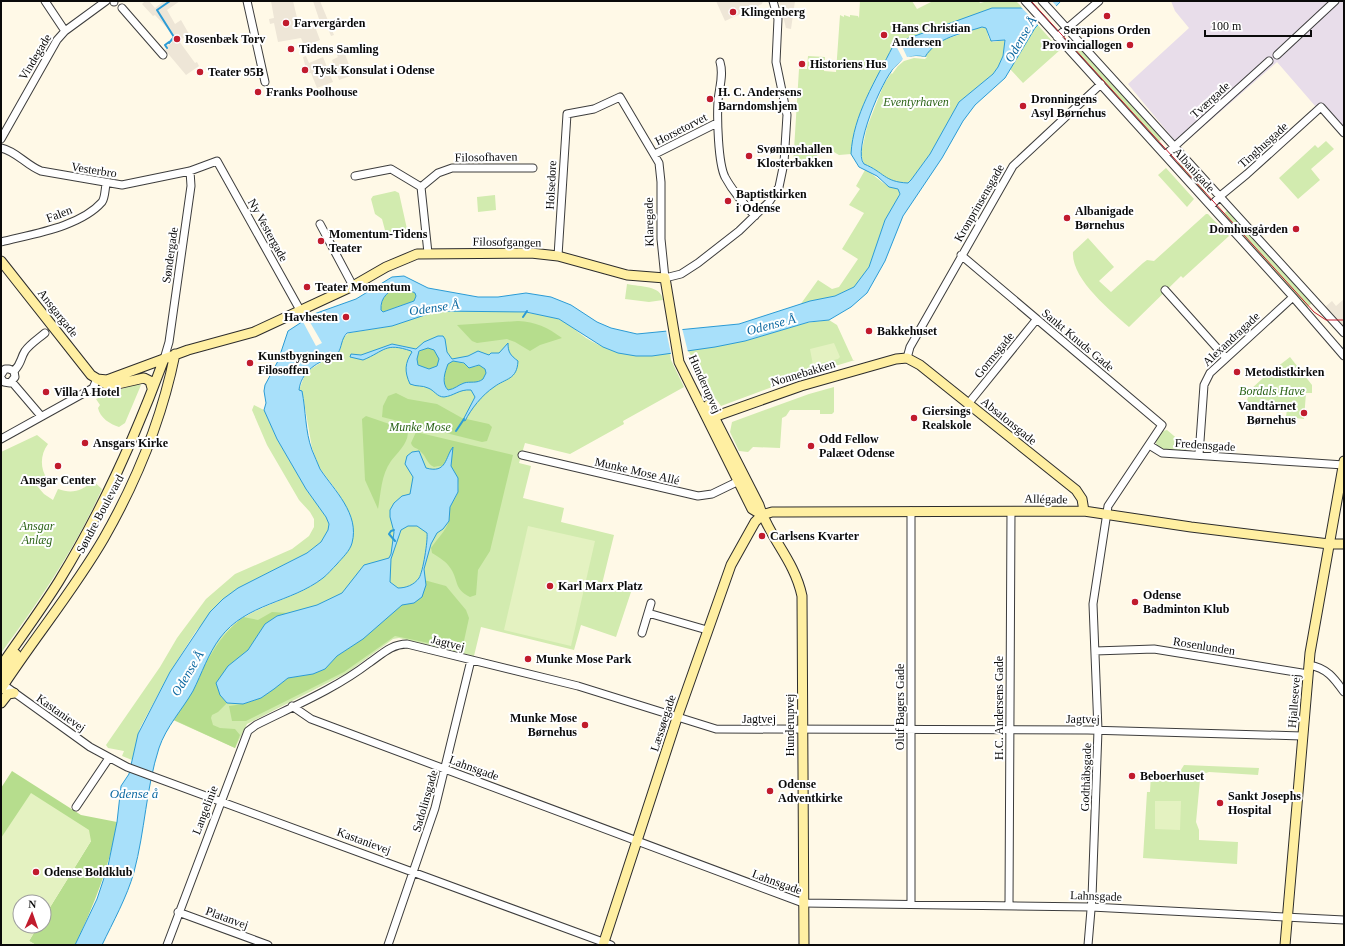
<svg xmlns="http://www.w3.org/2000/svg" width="1345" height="946" font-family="'Times New Roman',serif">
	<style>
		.industrial { fill: #e8ddea }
		.green { fill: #d2ebaf }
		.forest { fill: #b6dd8d }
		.pitch { fill: #e4f2c1 }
		.plaza { fill: #eee6d7 }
		.water { fill: #a8e0fa; stroke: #2b9bd5; fill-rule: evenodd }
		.pier { fill: #fff9e7 }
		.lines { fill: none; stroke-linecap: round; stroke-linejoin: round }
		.stream { stroke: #2b9bd5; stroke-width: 2 }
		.street-casing { stroke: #3d3d3d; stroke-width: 9 }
		.secondary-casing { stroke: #2c2c2c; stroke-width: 11 }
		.street { stroke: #fff; stroke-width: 7 }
		.secondary { stroke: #ffefa2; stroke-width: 9 }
		.tram { stroke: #c11b2d; stroke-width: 1 }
		.poi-dot { fill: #c11b2d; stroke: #fff; stroke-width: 1.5 }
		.labels { text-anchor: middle; stroke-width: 4; stroke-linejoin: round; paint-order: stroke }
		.poi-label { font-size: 12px; font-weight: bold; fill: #0a0a0a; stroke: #fff; text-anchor: start }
		.street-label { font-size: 12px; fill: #0a0a0a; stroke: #fff }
		.park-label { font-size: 12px; font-style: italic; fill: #2c6418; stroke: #fff }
		.water-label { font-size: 13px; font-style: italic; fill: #0d6aa2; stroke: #fff }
	</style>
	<rect width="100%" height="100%" fill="#fff9e7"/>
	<path class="industrial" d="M1171,1H1344V134L1342,137L1277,62L1180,147L1128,84L1189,28L1175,11Z"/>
	<path class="green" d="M860,1H912L917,9L933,1H979L980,3L988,1H1016L1023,8H992L895,45L866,98L860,114L851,154L839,155L832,151L821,152L803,169H800L793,166L799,69H807L808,56L825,57L824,71L836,72L840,15L844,17V15L850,17V15L858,16L859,18Z
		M1037,24L1060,50L1023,83L1010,69Z
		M982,27L986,28L989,39L993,42L1005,40L1003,56L998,67L993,74L959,102L930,154L911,180L908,183C884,182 884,172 864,164L861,154L867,127L884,84L898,63L930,49L940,41Z
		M1074,40L1163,138L1157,143L1068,46Z
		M1326,141L1334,149L1311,169L1320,180L1298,199L1279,178L1315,145L1318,148Z
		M1182,159L1210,190L1204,196L1176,164Z
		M1166,168L1194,199L1187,207L1158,175Z
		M865,170C874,174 879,181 888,186C892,188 896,187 900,191L898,198L885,220L869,267L860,281L854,287L835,296L800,305L818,280L832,289L839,287L858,259L842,249L864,213L849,205L860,189L856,186Z
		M395,191L399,193L407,229L386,234L382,219L375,214L371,199L373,196Z
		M495,195L496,210L478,212L477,197Z
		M1228,210L1312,303L1306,308L1222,215Z
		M1206,214H1208L1229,236L1183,278L1181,276L1129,327C1111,311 1071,279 1073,252L1088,238L1114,267L1099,281L1111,292L1143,263L1147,260L1154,261Z
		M627,284C640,287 661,285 663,300L649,302L625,299Z
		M453,310C487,311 525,309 558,319C569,323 576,331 586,338C613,355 639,358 670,352L671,360L684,387L623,421L624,424L570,454L525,443L519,463L531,466L523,498L564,508L561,522L614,535L602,584L631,592L616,637L581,625L574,650L481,627L474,656L399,638L393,639L347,673L247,724L235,748L173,720C194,693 206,648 231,627C258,603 296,600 323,578C333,570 341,559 349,549L339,494L319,467L312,448L303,396L299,390L306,372L330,357L344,337L349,333L392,326L424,314Z
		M829,320L837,325L853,360H855L802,376L721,406L716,399L712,397L688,350L745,341L806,323Z
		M1290,357L1312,385V393H1306L1304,419L1286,417L1287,409L1246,404L1250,390L1263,378Z
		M138,384L141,385L125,423L119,427C110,424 100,418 98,408L100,405L96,399L111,392Z
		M834,387V412L832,414H820V410H790L786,416L782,418L780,448L753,447L748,452L739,451L730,432L732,422L809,394Z
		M254,405L264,410L277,439L306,489L326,517L329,524L328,530L321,542L307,553L238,588L196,631L170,672L140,728L132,760L122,756L124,751L108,748L106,745L160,667L177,638L206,599L235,574L292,549L309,536L314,527V519L310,512L299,500L267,445L252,410Z
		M1167,430L1187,447L1186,452L1163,451L1157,447C1154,441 1159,435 1163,431Z
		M37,435L48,444C40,455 40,468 47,479L37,486L44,494L53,500L58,489C72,494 82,491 93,481L102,489C76,547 39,602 1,653V452Z
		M1184,765L1259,768L1258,775L1209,772L1203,774L1200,780L1196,822L1199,830V840L1238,842L1237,864L1143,858L1147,792H1150L1151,773H1179Z"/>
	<path class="forest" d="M401,286L415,293L416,296L414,301L383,312L381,310C380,297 389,290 401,286Z
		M518,321C536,322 547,327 562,338L540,345L530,351L515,342L507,339L477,343L472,341L457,325Z
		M417 359a11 11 0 1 1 22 0a11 11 0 1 1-22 0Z
		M453,361L475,367L479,365L485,369L486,373L483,379C477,384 470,381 464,383C458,385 455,389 448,390C441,383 445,372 448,363Z
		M396,393L408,399L437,404L462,418L489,424L492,427L487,441L482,442L382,417L383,406L388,396Z
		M366,416L407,430C411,441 397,453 391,461C381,475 381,493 378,509L365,480L362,419Z
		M416,432L513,455L490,551L478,570L476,595L470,597C454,589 459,582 451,569C446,561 440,558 432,553L431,548C436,540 447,530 449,520C450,516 449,512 450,508C452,502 457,497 458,491C461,475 450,462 434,467C426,463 427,457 421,452C417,447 413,449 411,443Z
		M424,580L446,586L466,610L469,618L462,650L395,636L344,672L246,721H232L229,706L243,704L261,698L274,689L288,678L313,674L325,669L337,656L363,639L402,605L414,603Z
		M272,612L288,613L277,616L265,624L248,650L228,666L220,695L227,703L218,712L212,715L211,718L213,725L220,728L235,729L240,735L235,748L174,720C200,684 207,645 243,617L258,620Z
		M12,771L81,815L117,822C110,866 94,905 75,945H36L29,941L38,926H44V917L91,841L1,838V788Z"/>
	<path class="pitch" d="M834,343L840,357L838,359L813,365L810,349Z
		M528,526L595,541L571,646L504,630Z
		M31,793L89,830L91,841L44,917V902H20V926H38L29,941L36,945H1V838Z
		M1155,801H1181L1180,830L1155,829Z"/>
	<path class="plaza" d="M145,1H149L155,8L164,1H180L167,10L175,24L181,20L189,34L179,41L195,63L197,62L199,66L186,75L165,50L167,48L166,46L172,43L171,41L175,37L169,28L168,29L155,15L153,16L142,4Z
		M271,1H293L299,26L319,19L313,1H320L334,35L331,36L326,24L323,25L322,21L314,24L320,40L304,46L301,38L278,42L274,23L270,24L269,19L274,18Z
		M716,1H763L762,4L725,21Z
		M779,1H795L791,29L786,28Z
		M341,44L353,75L339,80L332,60L338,57L333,47Z
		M306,56L309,63L323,57L333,82L317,88L311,73H308L306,69L303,57Z
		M1344,299V329L1325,307L1332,301L1336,306Z"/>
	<path class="water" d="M1031,1H1061L1035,28L1005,78L975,105L963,121L942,158L903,216L885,261L867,293L851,307L829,320L809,322L745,341L715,347L652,356H636L618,353L603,347L559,319L526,312L437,311L392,326L347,333C341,339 342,347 338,353C335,356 333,356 330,358C315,363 301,373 299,390L302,391C306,411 305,431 312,450C315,456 317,463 320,469C334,490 360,514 352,543C350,551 342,558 337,564C332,569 328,574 323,578C291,603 246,603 220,638C208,654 202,673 193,691C182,710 166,727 159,748C146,788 145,831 134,872C127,897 113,922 102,945H75L97,899L108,866L117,822L121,786L129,774L138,734L170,672L210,612L223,599L238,588L307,553L321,542L328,530L329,524L326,517L306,489L277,439L264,410L266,403L264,391L265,385L278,361L288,331L314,314L356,299L392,277L404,276L428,288L478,297H498L526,293L551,297L571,305L597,322L611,328L637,334L739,324L810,301L835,296L854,287L869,267L885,220L900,194L898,189L889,187L877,176L859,167L851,154C853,115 876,80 893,46L901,41L992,8H1023ZM982,27L986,28L991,41L1005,40L1003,56L998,67L993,74L959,102L930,154L911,180L908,183C884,182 884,172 864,164C852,151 882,79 895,67C903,58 913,54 925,57C937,37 961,34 982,27ZM401,286L415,293L416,296L414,301L383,312L381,310C380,297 389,290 401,286Z
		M438,336H443L445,339L447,352L452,359L468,356L478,351L489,355L491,353H499L508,343C508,352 510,355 518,361C517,380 506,378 494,387C482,395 471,409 465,421L463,420L475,397L471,390C459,389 454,396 444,397C437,397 434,390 428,388C422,385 417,387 410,384C404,371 405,363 412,352L411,351C385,342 385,351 363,360L350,357L351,354L361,355L392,344L416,349L424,342ZM428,348L434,350L439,359L437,366L429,369L418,365L417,359L419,351ZM453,361L464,363L469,368L479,365L485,369L486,373L483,379C477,384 470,381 464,383C458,385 455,389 448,390C441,383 445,372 448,364Z
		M453,447L451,466L458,478V492L450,507L449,521L443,529L437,533L431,544L424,569L426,585L422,597L414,603L402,605L363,639L337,656L325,669L313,674L288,678L274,689L261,698L243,704L227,703L220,695L216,683L228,666L248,650L265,624L277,616L317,605L342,593L364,565L389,558L391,554L394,532L390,517V510L394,503L402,496L410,494L413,477L405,464L407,456L412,452L419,451L426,468C447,474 445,457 453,447ZM408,526H417L427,533C428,540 423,572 419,578C414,585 406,588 398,588L390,582L391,559L401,530Z"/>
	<path class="pier" d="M1028,1H1052L1058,8L1039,26L1021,7Z
		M899,40L907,57L916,56L927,57L925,59L914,58L904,61L898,66L892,74L891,73L894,68L903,59L894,42Z
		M307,317L322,343L316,346L302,320Z
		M682,328L688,352L671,354L666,330Z"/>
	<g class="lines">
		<path class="stream" d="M169,43L174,37L157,10L170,1
			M167,48L165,45L169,42
			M523,317L527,311
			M456,431L464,419
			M394,530L391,531L389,534L395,541"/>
		<defs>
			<path id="street" d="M45,1L65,31
				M114,1V2
				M247,1L265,82
				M1025,1L1293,297L1344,356
				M1042,1L1344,333
				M122,8L163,55
				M1057,37L1099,1
				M1277,55L1335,1
				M720,62C724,75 719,88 718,101C717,118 718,163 725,177C733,192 744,204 755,216
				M1,139L57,40L65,31L106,1
				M1,148C16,151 26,165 41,171L122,185L190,171L217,161L300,310
				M655,154L717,123
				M1165,155L1269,61
				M355,176L391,169L421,187
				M421,187L438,173L452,168H533
				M421,187L428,253
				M1211,206L1219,197L1247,174L1321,107L1344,133
				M320,224L353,286
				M1,242C32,234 80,227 102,202C105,198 105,189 106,184
				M961,255L1162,425L1108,506L1093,604L1098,730L1092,898L1088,945
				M558,256L567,114L594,109L620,97L659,163L661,182V239L665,278L681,274L698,263L739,231L769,202L779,187L784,163L787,115L776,62L778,19L773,1
				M1165,290L1226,358
				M907,358L910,347L1013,166L1101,84
				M164,359L169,342L191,186L190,171
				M14,371C22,363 20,359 25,351C30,344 38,339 45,333
				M1,375L5,369H9L14,371L15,377L10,383L4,382L1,378
				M12,382L41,416
				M968,404L1036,320
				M1,439L93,388L97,379
				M1149,445L1162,453L1344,465
				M522,455L698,496L712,494L743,479
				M1199,455L1204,385L1210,373L1293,297
				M651,603L648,613L707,630
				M642,633L648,613
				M1095,651L1154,649L1308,674
				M1309,665C1327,668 1334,678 1344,692
				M1,683L90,747L127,767L611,945
				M292,706L311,719L803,903L1091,907L1344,920
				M76,807L109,758
				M911,904V511
				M1009,905L1011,511
				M178,912L268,945
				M167,945L248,731L256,725C294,706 335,689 369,663C381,655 391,644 407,644L578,686L716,729L1088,730L1302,736
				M388,945L435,808L471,660"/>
			<path id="secondary" d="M1,261L91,375L109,386L144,378L150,381L152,388
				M97,379L107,380L188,350L254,332L353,286L386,267L417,254L531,253L558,256L627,275L665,278L679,362L752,509L762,515
				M708,405L759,505C769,538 794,559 802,596L804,945
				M708,419L801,386L896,359L907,358L920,365L1076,490L1082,499L1084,511
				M1,666C20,638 41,610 59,581C102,511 136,435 164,359
				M3,683V674L16,654
				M1,689C34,638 74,590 104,538C136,482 162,418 175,354
				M1,703L8,694L14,693
				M603,945L677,718L731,565L755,522L762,515L772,512H784L1084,511L1191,527L1329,544H1344
				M1285,945L1310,653L1344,461"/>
		</defs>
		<use href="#street" class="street-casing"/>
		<use href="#secondary" class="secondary-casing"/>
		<use href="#street" class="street"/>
		<use href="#secondary" class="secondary"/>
		<path class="tram" d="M1031,1L1314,312L1326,320H1344"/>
	</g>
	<g class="poi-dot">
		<circle cx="733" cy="12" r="4"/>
		<circle cx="1107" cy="16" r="4"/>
		<circle cx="286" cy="23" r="4"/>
		<circle cx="884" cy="35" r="4"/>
		<circle cx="177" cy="39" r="4"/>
		<circle cx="1130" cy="45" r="4"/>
		<circle cx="291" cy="49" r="4"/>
		<circle cx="802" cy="64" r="4"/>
		<circle cx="305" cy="70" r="4"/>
		<circle cx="200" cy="72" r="4"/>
		<circle cx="258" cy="92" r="4"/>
		<circle cx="710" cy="99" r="4"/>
		<circle cx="1023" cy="106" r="4"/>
		<circle cx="749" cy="156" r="4"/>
		<circle cx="728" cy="201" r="4"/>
		<circle cx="1067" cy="218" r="4"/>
		<circle cx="1296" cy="229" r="4"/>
		<circle cx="321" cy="241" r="4"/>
		<circle cx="307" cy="287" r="4"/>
		<circle cx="346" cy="317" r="4"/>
		<circle cx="869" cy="331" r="4"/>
		<circle cx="250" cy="363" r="4"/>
		<circle cx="1237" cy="372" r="4"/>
		<circle cx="46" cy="392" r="4"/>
		<circle cx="1304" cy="413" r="4"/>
		<circle cx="914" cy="418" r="4"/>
		<circle cx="85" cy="443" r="4"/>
		<circle cx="811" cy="446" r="4"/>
		<circle cx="58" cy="466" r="4"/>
		<circle cx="762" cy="536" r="4"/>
		<circle cx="550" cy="586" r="4"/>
		<circle cx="1135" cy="602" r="4"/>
		<circle cx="528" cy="659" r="4"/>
		<circle cx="585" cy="725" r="4"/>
		<circle cx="1132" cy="776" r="4"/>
		<circle cx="770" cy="791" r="4"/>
		<circle cx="1220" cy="803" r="4"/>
		<circle cx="36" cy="872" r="4"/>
	</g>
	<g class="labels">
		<g class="poi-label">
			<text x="741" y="16">Klingenberg</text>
			<text x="294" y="27">Farvergården</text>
			<text x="892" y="32">Hans Christian<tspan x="892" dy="14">Andersen</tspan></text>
			<text x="1107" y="34" text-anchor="middle">Serapions Orden</text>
			<text x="185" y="43">Rosenbæk Torv</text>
			<text x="1122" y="49" text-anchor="end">Provinciallogen</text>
			<text x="299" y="53">Tidens Samling</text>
			<text x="810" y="68">Historiens Hus</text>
			<text x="313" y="74">Tysk Konsulat i Odense</text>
			<text x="208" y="76">Teater 95B</text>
			<text x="266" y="96">Franks Poolhouse</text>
			<text x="718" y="96">H. C. Andersens<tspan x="718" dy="14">Barndomshjem</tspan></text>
			<text x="1031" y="103">Dronningens<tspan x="1031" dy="14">Asyl Børnehus</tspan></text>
			<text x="757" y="153">Svømmehallen<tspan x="757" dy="14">Klosterbakken</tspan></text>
			<text x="736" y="198">Baptistkirken<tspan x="736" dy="14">i Odense</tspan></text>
			<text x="1075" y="215">Albanigade<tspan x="1075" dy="14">Børnehus</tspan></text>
			<text x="1288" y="233" text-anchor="end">Domhusgården</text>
			<text x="329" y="238">Momentum-Tidens<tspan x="329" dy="14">Teater</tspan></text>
			<text x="315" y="291">Teater Momentum</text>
			<text x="338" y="321" text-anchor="end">Havhesten</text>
			<text x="877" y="335">Bakkehuset</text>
			<text x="258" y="360">Kunstbygningen<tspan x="258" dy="14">Filosoffen</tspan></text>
			<text x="1245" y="376">Metodistkirken</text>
			<text x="54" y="396">Villa A Hotel</text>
			<text x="1296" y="410" text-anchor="end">Vandtårnet<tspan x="1296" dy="14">Børnehus</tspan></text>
			<text x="922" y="415">Giersings<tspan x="922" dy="14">Realskole</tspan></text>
			<text x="819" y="443">Odd Fellow<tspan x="819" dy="14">Palæet Odense</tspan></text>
			<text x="93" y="447">Ansgars Kirke</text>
			<text x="58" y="484" text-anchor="middle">Ansgar Center</text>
			<text x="770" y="540">Carlsens Kvarter</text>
			<text x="558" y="590">Karl Marx Platz</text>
			<text x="1143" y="599">Odense<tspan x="1143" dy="14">Badminton Klub</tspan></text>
			<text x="536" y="663">Munke Mose Park</text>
			<text x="577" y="722" text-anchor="end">Munke Mose<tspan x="577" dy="14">Børnehus</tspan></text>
			<text x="1140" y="780">Beboerhuset</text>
			<text x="778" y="788">Odense<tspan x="778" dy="14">Adventkirke</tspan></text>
			<text x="1228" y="800">Sankt Josephs<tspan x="1228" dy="14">Hospital</tspan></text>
			<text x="44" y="876">Odense Boldklub</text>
		</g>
		<g class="street-label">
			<text transform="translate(35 57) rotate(-59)" y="4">Vindegade</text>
			<text transform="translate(1210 100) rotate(-42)" y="4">Tværgade</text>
			<text transform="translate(681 129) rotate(-27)" y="4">Horsetorvet</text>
			<text transform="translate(1263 145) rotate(-42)" y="4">Tinghusgade</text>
			<text transform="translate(486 157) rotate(-1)" y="4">Filosofhaven</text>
			<text transform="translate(94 170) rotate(9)" y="4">Vesterbro</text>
			<text transform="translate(1194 170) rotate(48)" y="4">Albanigade</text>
			<text transform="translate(551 185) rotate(-87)" y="4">Holsedore</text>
			<text transform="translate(979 203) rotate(-60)" y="4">Kronprinsensgade</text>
			<text transform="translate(59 214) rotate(-21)" y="4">Falen</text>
			<text transform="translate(649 222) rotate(-91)" y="4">Klaregade</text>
			<text transform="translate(268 230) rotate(61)" y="4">Ny Vestergade</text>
			<text transform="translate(507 242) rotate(1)" y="4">Filosofgangen</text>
			<text transform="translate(170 255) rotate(-82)" y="4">Søndergade</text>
			<text transform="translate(58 313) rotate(52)" y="4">Ansgargade</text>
			<text transform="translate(1231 339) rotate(-43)" y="4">Alexandragade</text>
			<text transform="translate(1078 340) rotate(40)" y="4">Sankt Knuds Gade</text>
			<text transform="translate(994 355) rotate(-51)" y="4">Gormsgade</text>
			<text transform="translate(803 373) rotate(-17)" y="4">Nonnebakken</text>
			<text transform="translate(705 384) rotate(66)" y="4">Hunderupvej</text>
			<text transform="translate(1009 421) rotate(39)" y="4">Absalonsgade</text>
			<text transform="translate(1205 445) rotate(4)" y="4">Fredensgade</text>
			<text transform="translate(637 471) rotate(13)" y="4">Munke Mose Allé</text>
			<text transform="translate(1046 499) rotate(1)" y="4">Allégade</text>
			<text transform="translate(100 514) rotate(-62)" y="4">Søndre Boulevard</text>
			<text transform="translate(448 643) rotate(14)" y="4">Jagtvej</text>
			<text transform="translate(1204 646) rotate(9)" y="4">Rosenlunden</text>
			<text transform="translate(1294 701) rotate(-85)" y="4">Hjallesevej</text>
			<text transform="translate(900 707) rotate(-90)" y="4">Oluf Bagers Gade</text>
			<text transform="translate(999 708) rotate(-90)" y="4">H.C. Andersens Gade</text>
			<text transform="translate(61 713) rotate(35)" y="4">Kastanievej</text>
			<text x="759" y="723">Jagtvej</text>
			<text transform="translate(1083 719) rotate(1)" y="4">Jagtvej</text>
			<text transform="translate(663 723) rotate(-72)" y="4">Læssøegade</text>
			<text transform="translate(790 725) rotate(-90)" y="4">Hunderupvej</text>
			<text transform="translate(474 768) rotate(20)" y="4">Lahnsgade</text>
			<text transform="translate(1086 777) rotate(-88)" y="4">Godthåbsgade</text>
			<text transform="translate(425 801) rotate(-74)" y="4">Sadolinsgade</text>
			<text transform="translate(205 810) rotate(-69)" y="4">Langelinie</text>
			<text transform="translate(364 841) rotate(20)" y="4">Kastanievej</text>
			<text transform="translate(777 882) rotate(20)" y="4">Lahnsgade</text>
			<text transform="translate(1096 896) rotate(2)" y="4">Lahnsgade</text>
			<text transform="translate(227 918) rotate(20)" y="4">Platanvej</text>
		</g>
		<g class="park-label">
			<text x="916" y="106">Eventyrhaven</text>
			<text x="1272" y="395">Bordals Have</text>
			<text x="420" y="431">Munke Mose</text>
			<text x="37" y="530">Ansgar<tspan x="37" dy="14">Anlæg</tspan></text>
		</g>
		<g class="water-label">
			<text transform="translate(1020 39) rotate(-60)" y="5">Odense Å</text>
			<text transform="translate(434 307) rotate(-8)" y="5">Odense Å</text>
			<text transform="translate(771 324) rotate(-15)" y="5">Odense Å</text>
			<text transform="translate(187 673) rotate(-59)" y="5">Odense Å</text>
			<text x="134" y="798">Odense å</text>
		</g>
	</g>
	<rect width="1345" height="946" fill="none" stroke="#0a0a0a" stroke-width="4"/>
	<g transform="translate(32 914) rotate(2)"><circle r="19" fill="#ffffff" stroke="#9d9d9d"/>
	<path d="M0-3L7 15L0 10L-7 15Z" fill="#c11b2d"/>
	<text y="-6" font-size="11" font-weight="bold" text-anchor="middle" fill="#0a0a0a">N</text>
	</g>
	<path d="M1205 30v6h106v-6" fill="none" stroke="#0a0a0a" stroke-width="2"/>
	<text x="1211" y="30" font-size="12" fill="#0a0a0a" stroke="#ffffff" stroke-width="3" paint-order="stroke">100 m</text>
</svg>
